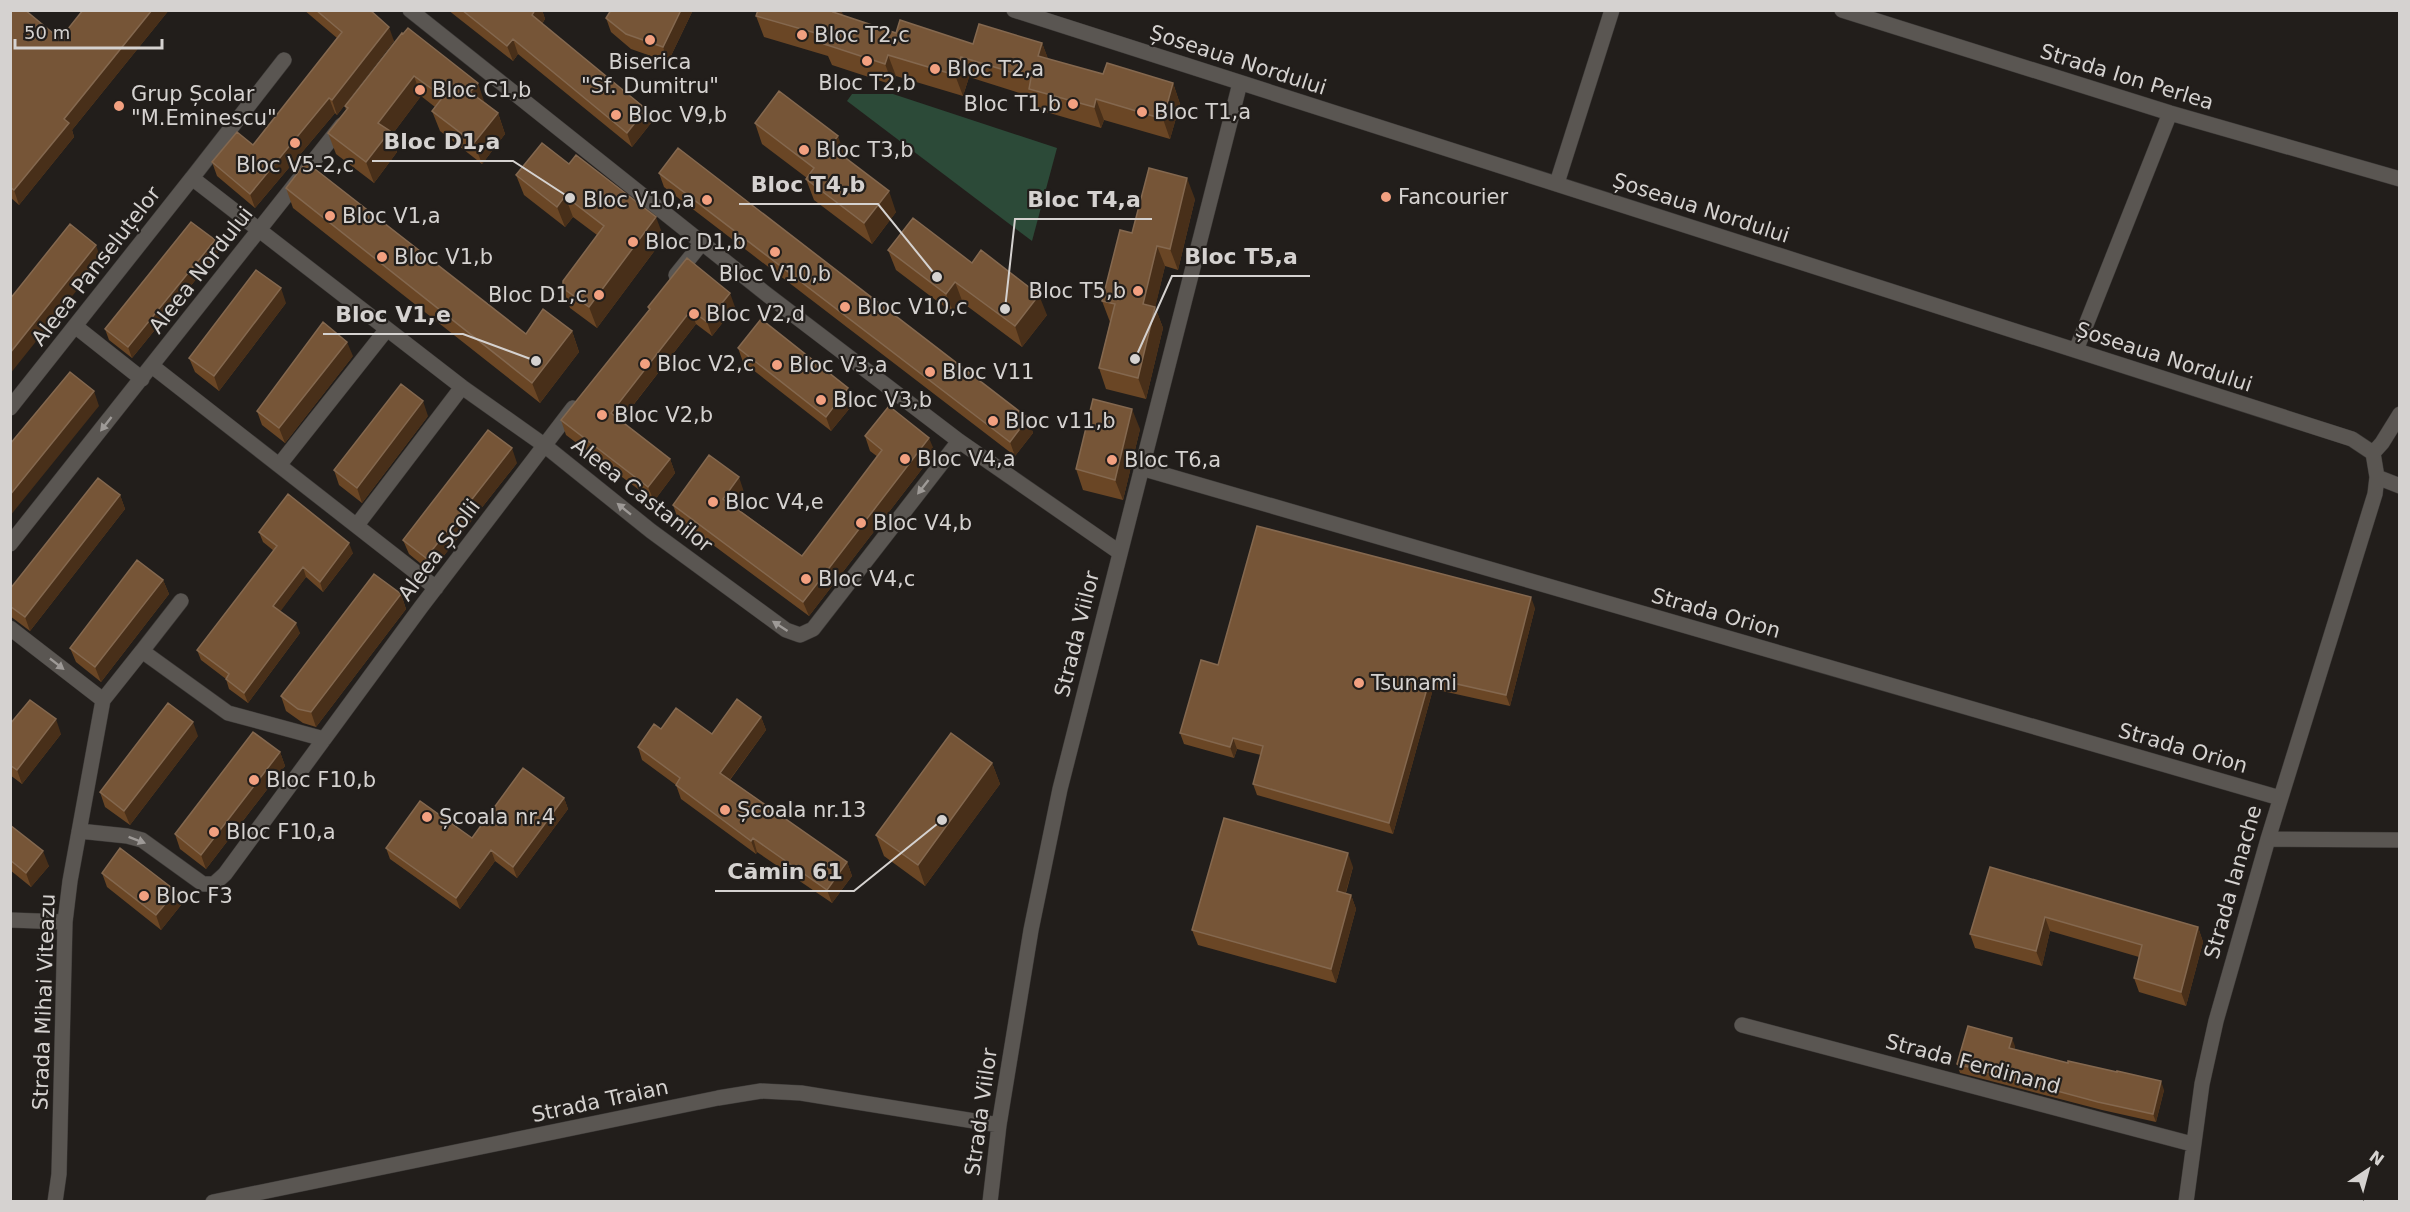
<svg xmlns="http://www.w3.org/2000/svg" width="2410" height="1212" font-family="'DejaVu Sans',sans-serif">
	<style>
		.green { fill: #2c4a38 }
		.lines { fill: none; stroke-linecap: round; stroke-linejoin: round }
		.minor-casing { stroke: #3b3836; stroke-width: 16 }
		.minor { stroke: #5a5652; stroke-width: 15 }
		.wall { fill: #6a4625 }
		.shaded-wall { fill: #482f19 }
		.building { fill: #765537; stroke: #84684f; stroke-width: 1.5 }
		.oneway { fill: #9e9a97 }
		.poi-dot { fill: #f2a080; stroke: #221e1b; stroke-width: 2 }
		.labels { text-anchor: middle; stroke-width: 4.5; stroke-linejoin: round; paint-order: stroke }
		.poi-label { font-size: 21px; fill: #d5d2d0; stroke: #221e1b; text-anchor: start }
		.street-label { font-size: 21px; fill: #d5d2d0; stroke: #221e1b }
		.leader { fill: none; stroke: #d5d2d0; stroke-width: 2 }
		.callout-dot { fill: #d5d2d0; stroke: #221e1b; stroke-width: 2 }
		.callout-label { font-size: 22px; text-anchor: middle; font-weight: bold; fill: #d5d2d0; stroke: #221e1b; stroke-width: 4.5; stroke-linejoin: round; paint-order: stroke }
	</style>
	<rect width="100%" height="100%" fill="#221e1b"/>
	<path class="green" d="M852,94H893L1057,148L1032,241L847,101Z"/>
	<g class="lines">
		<defs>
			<path id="minor" d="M410,10L765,293L959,441L1119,552
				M1014,10L2352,439L2373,453
				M1842,10L2170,113L2400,179
				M192,178L284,60
				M1557,183L1612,10
				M676,275L701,244
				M75,326L142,379
				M2076,350L2170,113
				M152,366L436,588
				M10,408L192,178L462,387L544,445L651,531L786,630L800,635L813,629L959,441
				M2373,453L2382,443L2400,414
				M280,464L387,329
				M1141,468L2280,798
				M2377,477L2400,486
				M357,525L462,387
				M10,544L342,125
				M10,628L103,700
				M142,651L181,601
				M79,831L127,836L142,840L203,884H214L225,874L421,607L573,408
				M2268,839L2400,840
				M10,920L65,922
				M1742,1025L2192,1144
				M55,1202L59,1174L65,922L70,881L103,700L142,651L228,713L324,739
				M213,1202L718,1098L761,1091L801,1093L999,1125
				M990,1202L999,1125L1031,930L1060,789L1240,83
				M2186,1202L2202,1084L2216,1021L2268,839L2375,494L2377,477L2373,453"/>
		</defs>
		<use href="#minor" class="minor-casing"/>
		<use href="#minor" class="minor"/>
	</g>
	<path class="wall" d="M10,10L60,39L83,10H169L72,130L74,137L19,205L10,197Z
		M304,10H370L394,41L337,115L335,113L255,208L217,176L212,162L253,145L337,38Z
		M448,10H542L545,19L542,24L646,109L651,123L632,147L518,54L513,61Z
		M611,10H693L668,62L631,49L611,32L606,18Z
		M756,16H843L896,33L973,44L1042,43L1048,59L1103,74L1173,83L1180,104L1170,139L1104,120L1101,128L1036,109L1032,97L969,77L963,96L896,76L893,85L832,65L828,56L764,37Z
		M402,33L498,113L505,134L482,164L440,131L432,111L435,107L421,96L391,136L397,152L374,183L336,154L328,133L346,110L345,106Z
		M755,123L845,156L844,157L896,212L872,244L814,200L806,179L807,178L762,144Z
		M659,173L1028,418L1033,433L1015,456L664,187Z
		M516,175L664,238L597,328L570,308L563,288L597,235L573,217L565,227L524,195Z
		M286,188L526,334L572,331L579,352L540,403L293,208Z
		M1195,199L1178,270L1165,266L1155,307L1163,328L1146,399L1106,389L1099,368L1110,322L1102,301L1132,233Z
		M215,240L219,251L132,358L109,340L105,329Z
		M888,250L1047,315L1022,347L963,303L954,314L896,270Z
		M286,303L219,391L195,372L189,358Z
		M648,307H735L712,336L696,324L621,421L670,459L675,473L654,501L566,435L561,420L649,310Z
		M738,348L854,403L831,431L743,362Z
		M353,356L285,443L262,425L257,411Z
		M428,416L362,503L339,485L334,470Z
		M1140,429L1123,500L1083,490L1076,469Z
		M865,436L935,452L809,616L678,519L673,505L744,492L734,506L802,556L878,457L870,451Z
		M517,463L431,572L409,554L403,540Z
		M120,495L125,509L30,631L10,616V589Z
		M259,532L353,553L323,592L306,577L280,611L300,633L248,703L229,689L226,679L201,660L197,650L274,551L263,542Z
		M163,580L169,594L101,682L76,662L70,648Z
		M401,594L406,609L316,727L303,723L286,711L281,696Z
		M1535,608L1510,706L1433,689L1393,834L1257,795L1253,784L1261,755L1237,749L1234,758L1184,744L1180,733L1218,665Z
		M761,717L766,730L730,780L847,862L852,876L832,903L757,852L756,854L681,799L676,785L642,760L638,747L661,729L712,734Z
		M10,724L61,734L22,784L10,775Z
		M198,736L130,825L105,807L100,792Z
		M280,752L285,766L206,869L180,849L175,834Z
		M992,763L1000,784L925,886L884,856L876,835Z
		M564,798L568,809L517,878L495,861L460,909L390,859L386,848L472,838Z
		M10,825L49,866L31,887L10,870Z
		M1353,867L1346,893L1351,895L1356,909L1336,983L1198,945L1192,930Z
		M1990,867L2198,927L2203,942L2186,1006L2139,992L2134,978L2139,957L2050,931L2042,966L1975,948L1970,934Z
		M102,873L176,891L181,905L161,930L107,887Z
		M2015,1046L2014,1050L2164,1090L2156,1122L2102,1110L1960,1073L1957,1064Z"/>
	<path class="shaded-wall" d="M152,10H169L72,130L74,137L19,205L14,190L64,119Z
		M535,10H542L545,19L537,30L532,15Z
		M681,10H693L668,62L663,47Z
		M834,10H841L845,19L833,12Z
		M389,27L394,41L337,115L332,100Z
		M513,39L518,54L513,61L507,46Z
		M1042,43L1050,64L1038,56Z
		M888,55L896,76L893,85L885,64Z
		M961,57L969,77L963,96L955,75Z
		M414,76L421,96L391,136L397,152L374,183L366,162L378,123Z
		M478,83L485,104L470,92Z
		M1173,83L1180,104L1170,139L1163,119Z
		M329,98L335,113L255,208L250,194Z
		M1096,99L1104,120L1101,128L1094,107Z
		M646,109L651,123L632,147L627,133Z
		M498,113L505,134L482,164L474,143Z
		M838,136L845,156L837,167L830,146Z
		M1187,178L1195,199L1178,270L1170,249Z
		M889,191L896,212L872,244L864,223Z
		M565,196L573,217L565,227L557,207Z
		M656,217L664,238L597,328L589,307Z
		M215,240L219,251L132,358L128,347Z
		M96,245L101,260L10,374V353Z
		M1157,246L1165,266L1151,325L1143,304Z
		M955,282L963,303L954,314L946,294Z
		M281,288L286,303L219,391L214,376Z
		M730,293L735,307L712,336L707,322Z
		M1039,295L1047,315L1022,347L1015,326Z
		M1155,307L1163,328L1146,399L1138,378Z
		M691,310L696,324L616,427L611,413Z
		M572,331L579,352L540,403L532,383Z
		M347,342L353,356L285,443L279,428Z
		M848,388L854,403L831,431L826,417Z
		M94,391L99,406L10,516V495Z
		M423,401L428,416L362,503L357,488Z
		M1132,409L1140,429L1123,500L1115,480Z
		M1028,418L1033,433L1015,456L1010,442Z
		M929,438L935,452L809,616L803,602Z
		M512,448L517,463L431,572L426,558Z
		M670,459L675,473L654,501L648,487Z
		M739,477L744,492L728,513L723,499Z
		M120,495L125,509L30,631L25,617Z
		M349,543L353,553L323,592L320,582Z
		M303,567L306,577L277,616L273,606Z
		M163,580L169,594L101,682L95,667Z
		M401,594L406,609L316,727L311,712Z
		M1531,597L1535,608L1510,706L1506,695Z
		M296,623L300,633L248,703L244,693Z
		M1430,678L1433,689L1393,834L1389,823Z
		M761,717L766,730L725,786L720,773Z
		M56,719L61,734L22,784L17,770Z
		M193,722L198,736L130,825L124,811Z
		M1233,738L1237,749L1234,758L1230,747Z
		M280,752L285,766L206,869L201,855Z
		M992,763L1000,784L925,886L918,865Z
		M564,798L568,809L517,878L513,867Z
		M753,838L757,852L756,854L751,841Z
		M491,850L495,861L460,909L456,898Z
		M43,851L49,866L31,887L26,873Z
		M1348,853L1353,867L1342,905L1337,891Z
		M847,862L852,876L832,903L827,890Z
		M176,891L181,905L161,930L156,915Z
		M1351,895L1356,909L1336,983L1331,969Z
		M2045,917L2050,931L2042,966L2036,951Z
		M2198,927L2203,942L2186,1006L2181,992Z
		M2012,1038L2015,1046L2012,1057L2009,1048Z
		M2161,1081L2164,1090L2156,1122L2153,1114Z"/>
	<path class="building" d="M10,10H25L60,39L83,10H152L64,119L69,123L14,190L10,187Z
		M316,10H370L389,27L332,100L329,98L250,194L212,162L237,132L253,145L342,32Z
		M462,10H535L532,15L646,109L627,133L513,39L507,46Z
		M611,10H681L663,47L626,34L606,18Z
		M758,10H834L833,12L896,33L900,20L973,44L979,24L1042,43L1038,56L1103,74L1107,63L1173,83L1163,119L1096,99L1094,107L1029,89L1031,78L961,57L955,75L888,55L885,64L824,44L826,36L756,16Z
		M408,28L478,83L470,92L498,113L474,143L432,111L443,97L414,76L378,123L390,131L366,162L328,133L348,108L345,106L402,33L403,34Z
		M779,91L838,136L830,146L889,191L864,223L806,179L814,168L755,123Z
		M542,143L569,164L576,155L656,217L589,307L563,288V281L604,226L565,196L557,207L516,175Z
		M678,148L1028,418L1010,442L659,173Z
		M306,162L526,334L543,309L572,331L532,383L286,188Z
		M1149,168L1187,178L1170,249L1157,246L1143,304L1155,307L1138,378L1099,368L1115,304L1102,301L1120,230L1132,233Z
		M913,218L972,263L981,250L1039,295L1015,326L955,282L946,294L888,250Z
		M191,222L215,240L128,347L105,329Z
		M70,224L96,245L10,353V299Z
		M687,258L730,293L707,322L691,310L611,413L670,459L648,487L561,420L650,309L648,307Z
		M256,270L281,288L214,376L189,358Z
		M761,319L848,388L826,417L738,348Z
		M323,322L347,342L279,428L257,411Z
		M70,372L94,391L10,495V444Z
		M401,384L423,401L357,488L334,470Z
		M1093,399L1132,409L1115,480L1076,469Z
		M889,406L929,438L803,602L673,505L709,455L739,477L723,499L802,556L882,450L865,436Z
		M488,430L512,448L426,558L403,540Z
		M98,478L120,495L25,617L10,606V589Z
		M288,494L349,543L320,582L303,567L273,606L296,623L244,693L226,679L229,674L197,650L277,546L259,532Z
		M1257,526L1531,597L1506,695L1430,678L1389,823L1253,784L1263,746L1233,738L1230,747L1180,733L1201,660L1218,665Z
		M137,560L163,580L95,667L70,648Z
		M374,574L401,594L311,712L298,709L281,696Z
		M737,699L761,717L720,773L847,862L827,890L753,838L751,841L676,785L680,778L638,747L654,724L661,729L676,708L712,734Z
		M30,700L56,719L17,770L10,765V724Z
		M168,703L193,722L124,811L100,792Z
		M253,732L280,752L201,855L175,834Z
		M951,733L992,763L918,865L876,835Z
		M523,768L564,798L513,867L491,850L456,898L386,848L420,801L472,838Z
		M1224,818L1348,853L1337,891L1351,895L1331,969L1192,930Z
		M10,825L43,851L26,873L10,860Z
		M120,848L176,891L156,915L102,873Z
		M1990,867L2198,927L2181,992L2134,978L2142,945L2045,917L2036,951L1970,934Z
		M1968,1026L2012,1038L2009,1048L2068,1063V1061L2117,1072V1071L2161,1081L2153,1114L2098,1102L1957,1064Z"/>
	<defs><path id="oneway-solid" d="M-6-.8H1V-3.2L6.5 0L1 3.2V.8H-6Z" transform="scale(1.5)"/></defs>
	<g class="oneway">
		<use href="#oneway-solid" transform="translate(106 424) rotate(128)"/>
		<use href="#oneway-solid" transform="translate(923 487) rotate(128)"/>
		<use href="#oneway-solid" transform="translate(624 509) rotate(-141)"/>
		<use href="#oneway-solid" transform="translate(780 626) rotate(-147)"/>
		<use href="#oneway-solid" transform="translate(57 664) rotate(38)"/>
		<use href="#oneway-solid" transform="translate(137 840) rotate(21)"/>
	</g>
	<g class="poi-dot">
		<circle cx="802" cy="35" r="6"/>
		<circle cx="650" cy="40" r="6"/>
		<circle cx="867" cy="61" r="6"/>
		<circle cx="935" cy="69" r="6"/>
		<circle cx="420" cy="90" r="6"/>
		<circle cx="1073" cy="104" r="6"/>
		<circle cx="119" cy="106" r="6"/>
		<circle cx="1142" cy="112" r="6"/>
		<circle cx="616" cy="115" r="6"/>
		<circle cx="295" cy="143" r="6"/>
		<circle cx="804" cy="150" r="6"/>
		<circle cx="1386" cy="197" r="6"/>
		<circle cx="707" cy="200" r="6"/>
		<circle cx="330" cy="216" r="6"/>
		<circle cx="633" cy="242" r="6"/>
		<circle cx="775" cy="252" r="6"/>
		<circle cx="382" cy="257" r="6"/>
		<circle cx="1138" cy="291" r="6"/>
		<circle cx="599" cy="295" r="6"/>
		<circle cx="845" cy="307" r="6"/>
		<circle cx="694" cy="314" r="6"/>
		<circle cx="645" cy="364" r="6"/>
		<circle cx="777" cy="365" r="6"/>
		<circle cx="930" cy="372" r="6"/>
		<circle cx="821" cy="400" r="6"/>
		<circle cx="602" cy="415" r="6"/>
		<circle cx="993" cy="421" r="6"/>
		<circle cx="905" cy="459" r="6"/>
		<circle cx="1112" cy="460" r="6"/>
		<circle cx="713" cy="502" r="6"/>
		<circle cx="861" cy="523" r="6"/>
		<circle cx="806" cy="579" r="6"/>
		<circle cx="1359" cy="683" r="6"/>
		<circle cx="254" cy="780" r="6"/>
		<circle cx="725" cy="810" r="6"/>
		<circle cx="427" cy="817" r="6"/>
		<circle cx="214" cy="832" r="6"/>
		<circle cx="144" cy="896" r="6"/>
	</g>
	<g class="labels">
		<g class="poi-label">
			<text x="814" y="42">Bloc T2,c</text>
			<text x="650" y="69" text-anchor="middle">Biserica<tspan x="650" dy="24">"Sf. Dumitru"</tspan></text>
			<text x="947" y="76">Bloc T2,a</text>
			<text x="867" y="90" text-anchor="middle">Bloc T2,b</text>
			<text x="432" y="97">Bloc C1,b</text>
			<text x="131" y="101">Grup Școlar<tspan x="131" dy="24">"M.Eminescu"</tspan></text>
			<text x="1061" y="111" text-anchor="end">Bloc T1,b</text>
			<text x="1154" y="119">Bloc T1,a</text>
			<text x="628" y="122">Bloc V9,b</text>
			<text x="816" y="157">Bloc T3,b</text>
			<text x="295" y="172" text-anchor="middle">Bloc V5-2,c</text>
			<text x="1398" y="204">Fancourier</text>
			<text x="695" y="207" text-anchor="end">Bloc V10,a</text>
			<text x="342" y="223">Bloc V1,a</text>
			<text x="645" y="249">Bloc D1,b</text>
			<text x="394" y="264">Bloc V1,b</text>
			<text x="775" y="281" text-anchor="middle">Bloc V10,b</text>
			<text x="1126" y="298" text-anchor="end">Bloc T5,b</text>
			<text x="587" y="302" text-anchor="end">Bloc D1,c</text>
			<text x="857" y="314">Bloc V10,c</text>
			<text x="706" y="321">Bloc V2,d</text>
			<text x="657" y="371">Bloc V2,c</text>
			<text x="789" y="372">Bloc V3,a</text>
			<text x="942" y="379">Bloc V11</text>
			<text x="833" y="407">Bloc V3,b</text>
			<text x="614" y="422">Bloc V2,b</text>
			<text x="1005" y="428">Bloc v11,b</text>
			<text x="917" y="466">Bloc V4,a</text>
			<text x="1124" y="467">Bloc T6,a</text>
			<text x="725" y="509">Bloc V4,e</text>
			<text x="873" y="530">Bloc V4,b</text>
			<text x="818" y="586">Bloc V4,c</text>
			<text x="1371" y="690">Tsunami</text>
			<text x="266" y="787">Bloc F10,b</text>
			<text x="737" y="817">Școala nr.13</text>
			<text x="439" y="824">Școala nr.4</text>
			<text x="226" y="839">Bloc F10,a</text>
			<text x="156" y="903">Bloc F3</text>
		</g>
		<g class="street-label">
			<text transform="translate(1238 60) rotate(18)" y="7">Șoseaua Nordului</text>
			<text transform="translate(2127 77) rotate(17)" y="7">Strada Ion Perlea</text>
			<text transform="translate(1701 208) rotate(18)" y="7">Șoseaua Nordului</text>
			<text transform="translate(96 266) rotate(-52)" y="7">Aleea Panseluțelor</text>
			<text transform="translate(201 270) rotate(-52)" y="7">Aleea Nordului</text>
			<text transform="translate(2164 357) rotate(18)" y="7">Șoseaua Nordului</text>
			<text transform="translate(642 495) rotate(38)" y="7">Aleea Castanilor</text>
			<text transform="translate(439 550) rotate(-53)" y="7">Aleea Școlii</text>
			<text transform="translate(1716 613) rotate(16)" y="7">Strada Orion</text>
			<text transform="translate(1077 634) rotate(-76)" y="7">Strada Viilor</text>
			<text transform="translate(2183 748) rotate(16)" y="7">Strada Orion</text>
			<text transform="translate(2233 882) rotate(-74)" y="7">Strada Ianache</text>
			<text transform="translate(44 1002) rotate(-88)" y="7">Strada Mihai Viteazu</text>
			<text transform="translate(1973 1064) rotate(15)" y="7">Strada Ferdinand</text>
			<text transform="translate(600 1101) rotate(-12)" y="7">Strada Traian</text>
			<text transform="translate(981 1112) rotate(-82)" y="7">Strada Viilor</text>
		</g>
	</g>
	<path class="leader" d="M570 198L513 161H372M937 277L878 204H739M1005 309L1015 219H1152M1135 359L1172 276H1310M536 361L463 334H323M942 820L854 891H715"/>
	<g class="callout-dot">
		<circle cx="570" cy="198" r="6"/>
		<circle cx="937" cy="277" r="6"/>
		<circle cx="1005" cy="309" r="6"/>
		<circle cx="1135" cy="359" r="6"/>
		<circle cx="536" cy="361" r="6"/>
		<circle cx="942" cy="820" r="6"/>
	</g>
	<g class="callout-label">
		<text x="442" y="149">Bloc D1,a</text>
		<text x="808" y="192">Bloc T4,b</text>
		<text x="1084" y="207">Bloc T4,a</text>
		<text x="1241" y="264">Bloc T5,a</text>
		<text x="393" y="322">Bloc V1,e</text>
		<text x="785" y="879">Cămin 61</text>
	</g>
	<rect width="2410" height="1212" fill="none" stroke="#d5d2d0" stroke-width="24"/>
	<g transform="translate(2368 1170) rotate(36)" stroke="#221e1b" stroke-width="4.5" paint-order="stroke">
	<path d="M0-4.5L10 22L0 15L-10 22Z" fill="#d5d2d0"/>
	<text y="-9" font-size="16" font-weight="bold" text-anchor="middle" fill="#d5d2d0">N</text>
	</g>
	<path d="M15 39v9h147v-9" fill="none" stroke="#d5d2d0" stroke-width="3"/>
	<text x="24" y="39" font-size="18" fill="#d5d2d0" stroke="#221e1b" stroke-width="4.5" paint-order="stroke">50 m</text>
</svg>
